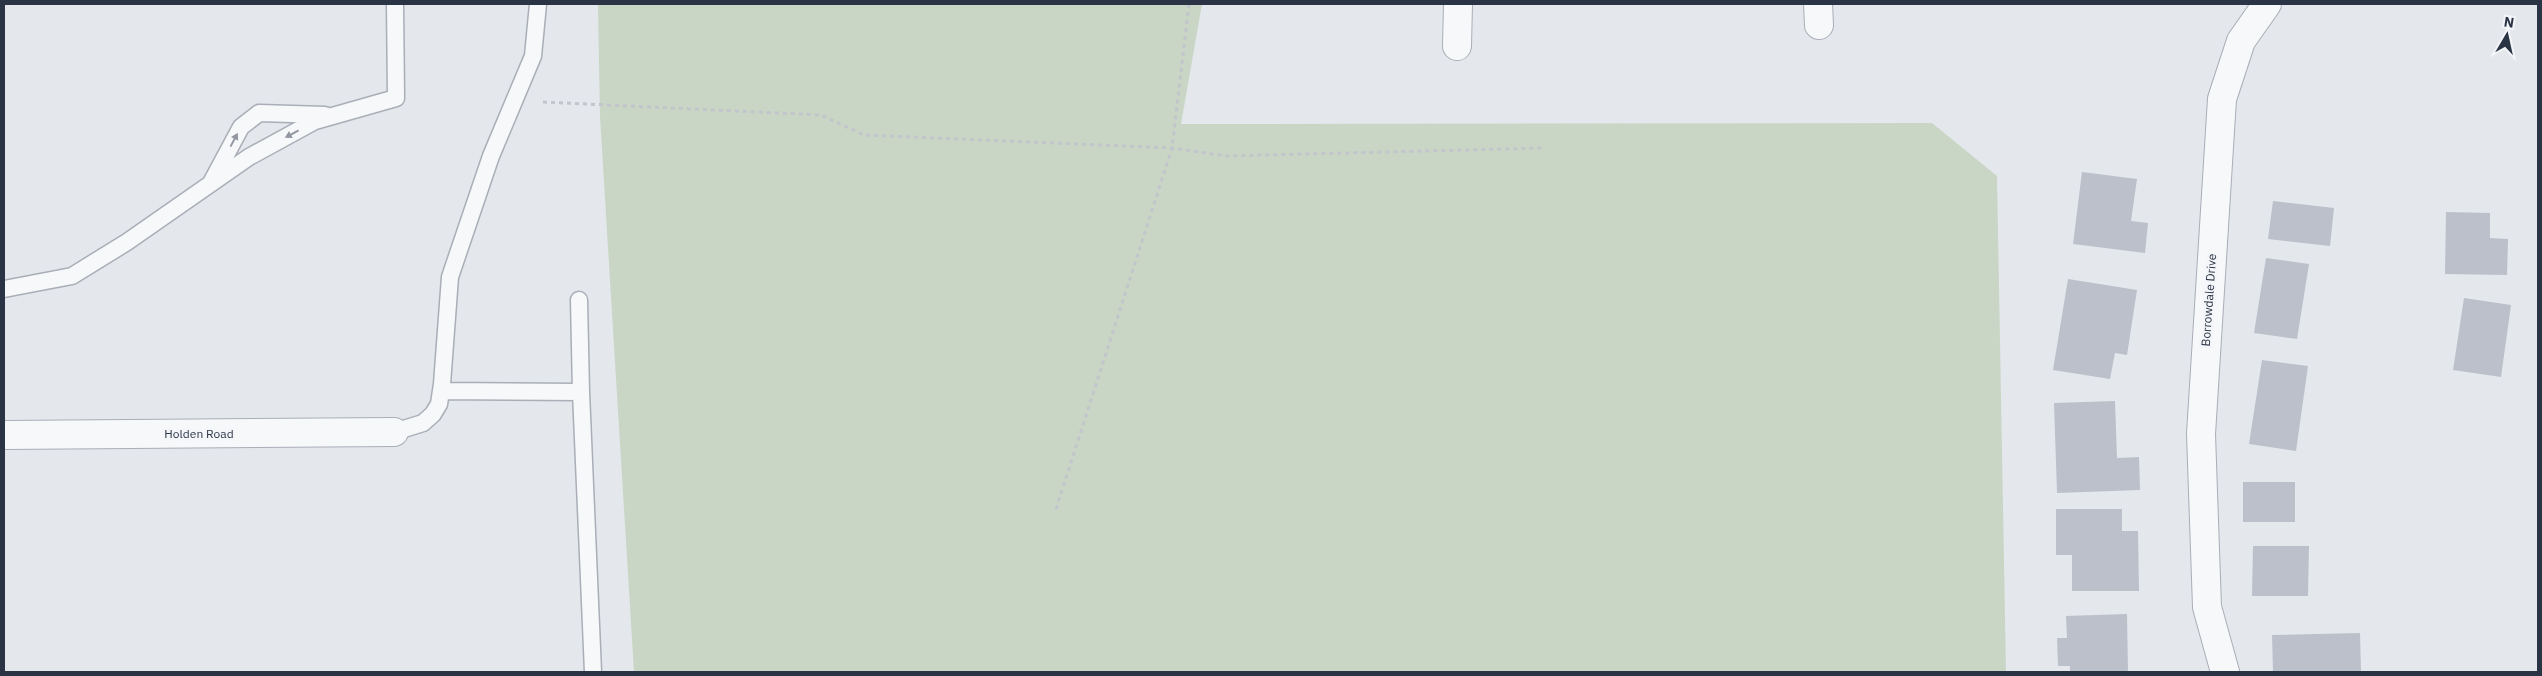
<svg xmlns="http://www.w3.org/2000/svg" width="2542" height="676" font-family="'IBM Plex Sans',sans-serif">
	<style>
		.green { fill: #c9d6c5 }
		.building { fill: #bbc0ca }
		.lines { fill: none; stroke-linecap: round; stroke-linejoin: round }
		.lane-casing { stroke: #a9aeb7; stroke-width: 19 }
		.street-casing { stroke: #a9aeb7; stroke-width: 30 }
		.path { stroke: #c2c5cb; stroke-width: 3; stroke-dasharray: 4 4; stroke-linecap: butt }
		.lane { stroke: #f7f8fa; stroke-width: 16 }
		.street { stroke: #f7f8fa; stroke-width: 28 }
		.oneway { fill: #9196a0 }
		.labels { text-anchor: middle; stroke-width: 5; stroke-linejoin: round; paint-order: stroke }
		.street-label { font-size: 12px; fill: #2b3445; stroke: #f4f6f9 }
	</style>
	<rect width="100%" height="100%" fill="#e4e7ec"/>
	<path class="green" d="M598,4H1202L1181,124L1932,123L1997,176L2006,672H634L600,117Z"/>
	<path class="building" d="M2082,172L2137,179L2131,221L2148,223L2145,253L2073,244Z
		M2273,201L2334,208L2330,246L2268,239Z
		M2446,212L2490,213V238L2508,239L2507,275L2445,274Z
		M2266,258L2309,264L2297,339L2254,333Z
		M2068,279L2137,290L2127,355L2115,353L2110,379L2053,370Z
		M2464,298L2511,305L2501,377L2453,370Z
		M2262,360L2308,366L2296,451L2249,444Z
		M2115,401L2117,458L2139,457L2140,490L2057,493L2054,403Z
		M2243,482H2295V522H2243Z
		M2056,509H2122V531H2138L2139,591H2072V555H2056Z
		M2253,546H2309L2308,596H2252Z
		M2127,614L2128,672H2070V666H2058L2057,638H2067L2066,616Z
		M2360,633L2361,672H2273L2272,635Z"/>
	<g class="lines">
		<defs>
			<path id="lane" d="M212,181L241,127L259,113L325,115
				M4,289L72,276L127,242L249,157L315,121L396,98L395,4
				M441,391L581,392L579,300
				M581,392L593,672
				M394,432L423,423L433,414L439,404L442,384L450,277L491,156L533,56L538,4"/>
			<path id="street" d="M1818,4L1819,25
				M1457,46L1458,4
				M4,435L394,432
				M2225,672L2207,607L2201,434L2222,99L2241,41L2267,4"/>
		</defs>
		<use href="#lane" class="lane-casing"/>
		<use href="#street" class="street-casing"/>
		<path class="path" d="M543,102L821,115L864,135L1172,148L1226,156L1544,148
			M1056,509L1172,148L1189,4"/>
		<use href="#lane" class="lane"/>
		<use href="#street" class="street"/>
	</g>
	<defs><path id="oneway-solid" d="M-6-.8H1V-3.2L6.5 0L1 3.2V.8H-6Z" transform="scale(1.25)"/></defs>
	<g class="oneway">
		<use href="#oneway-solid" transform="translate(292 134) rotate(152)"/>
		<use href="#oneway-solid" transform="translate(234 140) rotate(-62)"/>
	</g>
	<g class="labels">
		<g class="street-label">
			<text transform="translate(2209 300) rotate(-86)" y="4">Borrowdale Drive</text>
			<text x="199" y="438">Holden Road</text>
		</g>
	</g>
	<rect width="2542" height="676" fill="none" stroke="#2b3445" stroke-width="10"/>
	<g transform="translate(2507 35) rotate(9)" stroke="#f4f6f9" stroke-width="4" paint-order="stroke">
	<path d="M0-4L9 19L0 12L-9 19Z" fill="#2b3445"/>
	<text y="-8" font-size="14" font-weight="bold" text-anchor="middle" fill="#2b3445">N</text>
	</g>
</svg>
